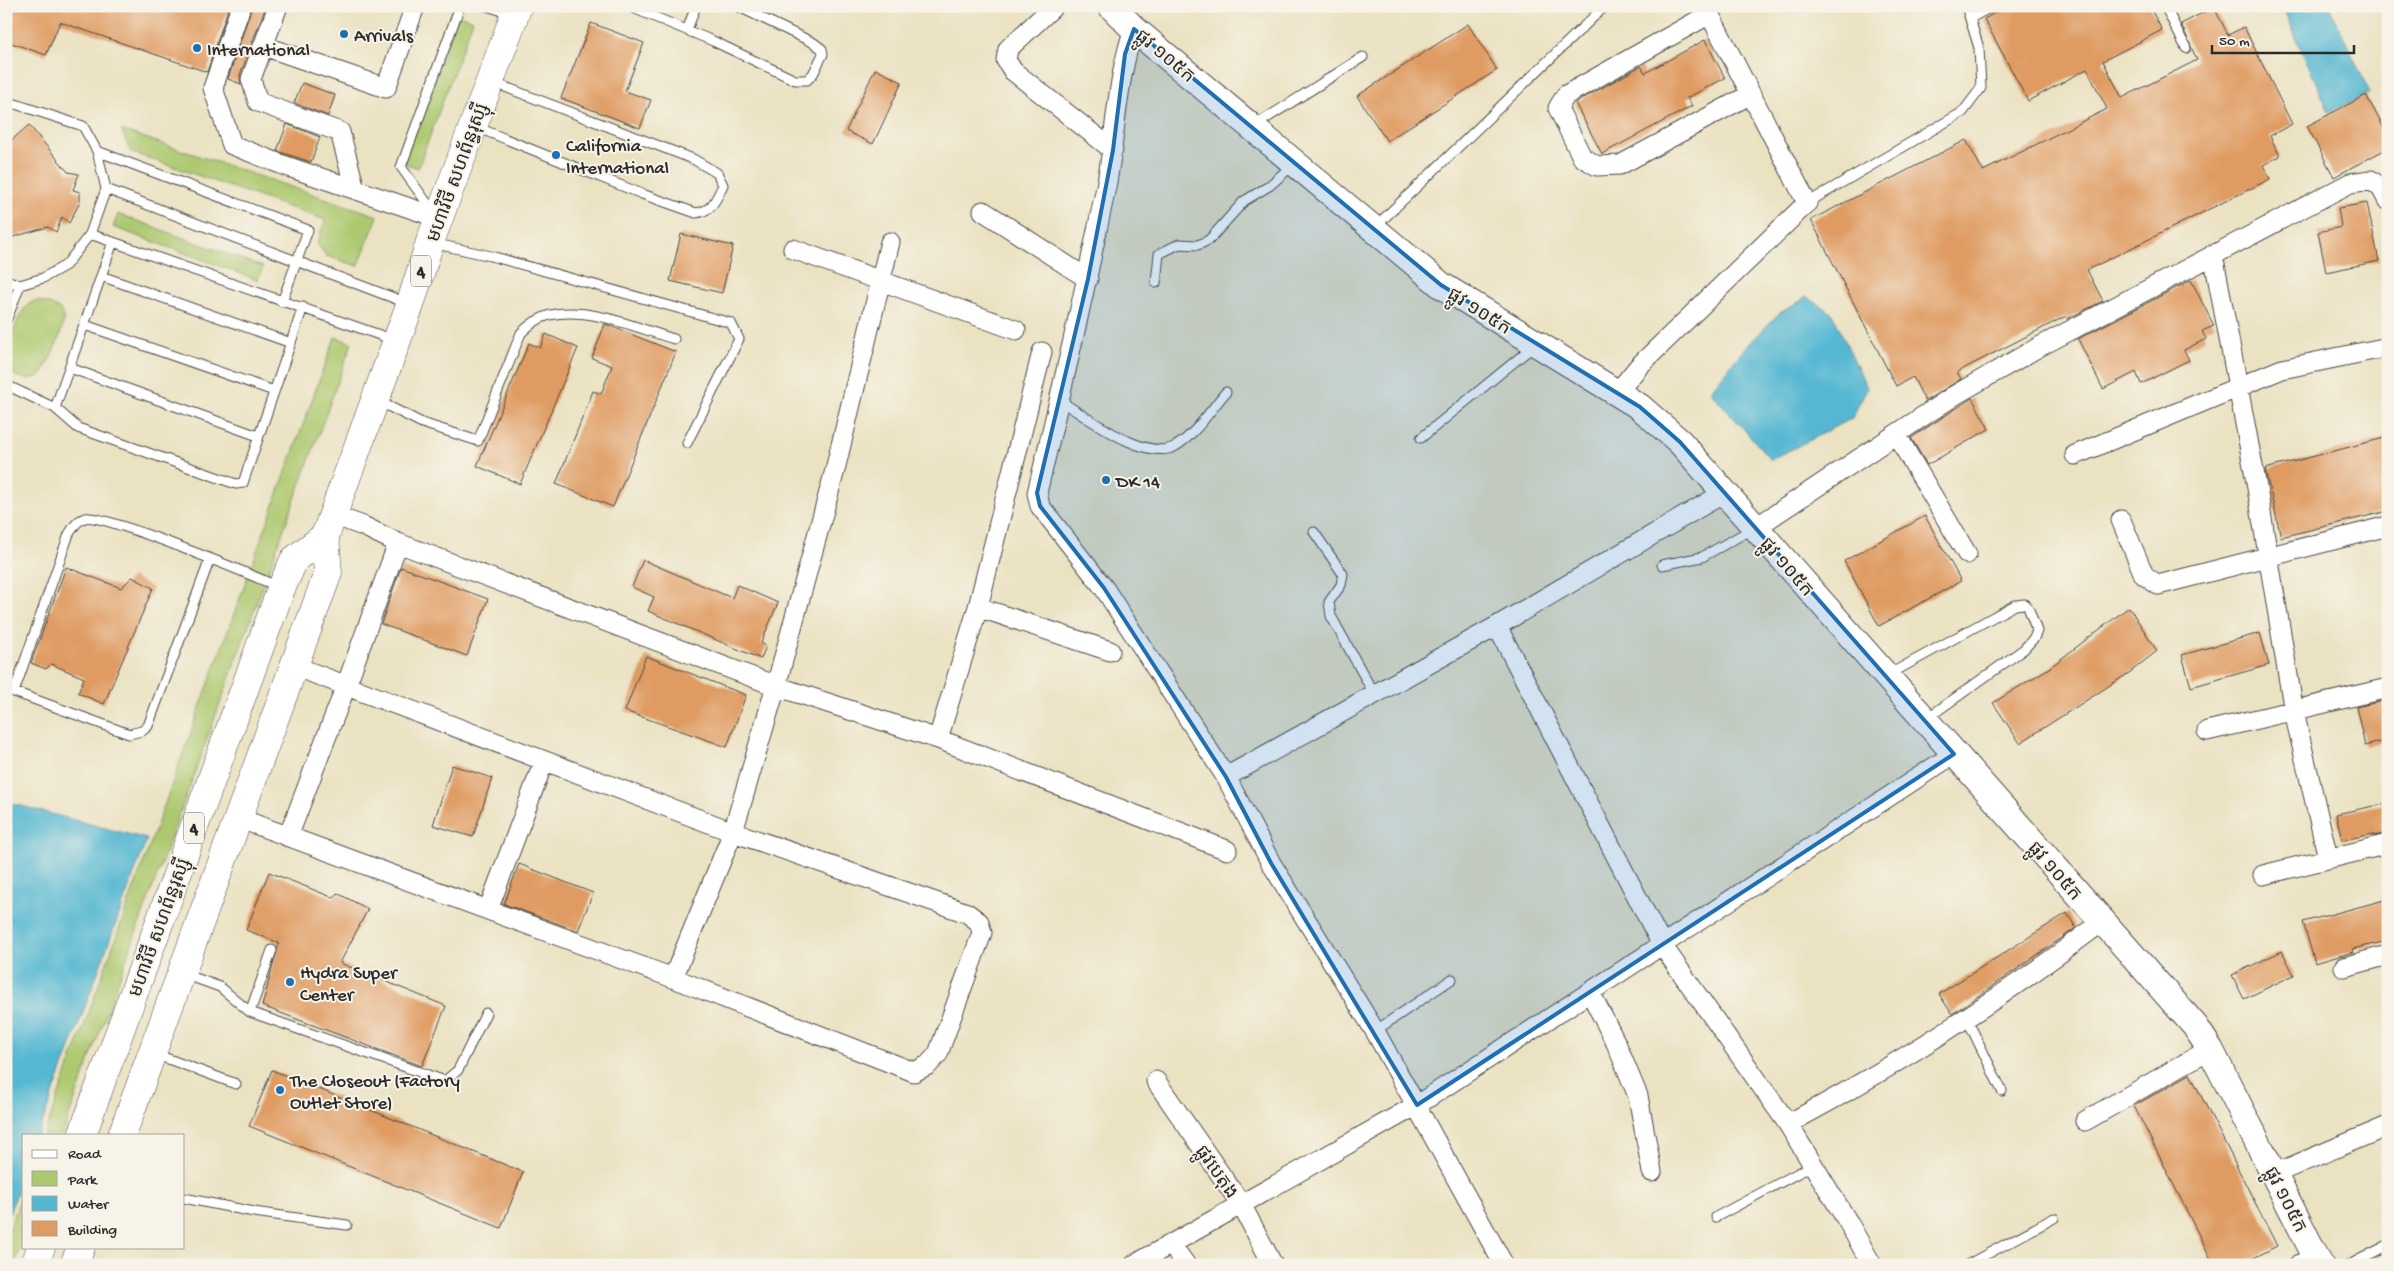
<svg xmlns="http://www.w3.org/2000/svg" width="2394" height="1271" font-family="'Gochi Hand','Noto Sans Khmer',sans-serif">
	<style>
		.green { fill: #adc970; stroke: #6c7a4e }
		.water { fill: #54b7d2; stroke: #40717e }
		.building { fill: #df9b62 }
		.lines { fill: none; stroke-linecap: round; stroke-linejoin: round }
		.service-casing { stroke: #484642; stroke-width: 11 }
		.minor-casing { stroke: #484642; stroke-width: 21 }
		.secondary-casing { stroke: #484642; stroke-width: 28 }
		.trunk-casing { stroke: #484642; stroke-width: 29 }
		.service { stroke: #fff; stroke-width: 9 }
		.minor { stroke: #fff; stroke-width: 19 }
		.secondary { stroke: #fff; stroke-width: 26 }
		.trunk { stroke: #fff; stroke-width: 28 }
		.marked { fill: #1f6fb2; fill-opacity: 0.2; stroke: #1f6fb2; stroke-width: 4; stroke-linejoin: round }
		.poi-dot { fill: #1f6fb2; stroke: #f7f3e8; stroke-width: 2 }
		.labels { text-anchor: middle; stroke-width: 4; stroke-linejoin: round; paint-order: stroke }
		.shield { fill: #f7f3e8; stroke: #686764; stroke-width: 1 }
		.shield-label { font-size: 18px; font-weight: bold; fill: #2b2b2b }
		.poi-label { font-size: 19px; fill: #2b2b2b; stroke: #f7f3e8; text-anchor: start }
		.street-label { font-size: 19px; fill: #2b2b2b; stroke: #f7f3e8 }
	</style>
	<rect width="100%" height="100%" fill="#f7f3e8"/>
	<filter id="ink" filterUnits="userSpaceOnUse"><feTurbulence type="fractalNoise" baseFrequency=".02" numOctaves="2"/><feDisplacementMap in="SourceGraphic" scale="10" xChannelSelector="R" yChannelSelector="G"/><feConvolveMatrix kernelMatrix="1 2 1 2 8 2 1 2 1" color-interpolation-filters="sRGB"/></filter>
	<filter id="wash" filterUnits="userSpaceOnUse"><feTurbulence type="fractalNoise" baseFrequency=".0096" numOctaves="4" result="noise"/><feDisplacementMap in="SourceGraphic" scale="20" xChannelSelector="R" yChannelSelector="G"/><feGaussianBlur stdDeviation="1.12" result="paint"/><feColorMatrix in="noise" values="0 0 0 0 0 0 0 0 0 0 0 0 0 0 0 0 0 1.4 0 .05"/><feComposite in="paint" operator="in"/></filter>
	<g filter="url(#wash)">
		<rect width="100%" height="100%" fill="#ebe2c2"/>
		<path class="green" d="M458,15L473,20L418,168L403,163Z
			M121,130L378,216L358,266L326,256L317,243L325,220L131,152Z
			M118,214L263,267L258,280L113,227Z
			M39,301C46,303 59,306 63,314C68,324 48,362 43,373C32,383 16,379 7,369C5,354 16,315 28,305C31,302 34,301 39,301Z
			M335,337L352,343L62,1135H44Z
			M24,1189V1238L14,1265H6V1237Z"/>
		<path class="water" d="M2282,6H2329L2370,93L2329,112Z
			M1807,297L1832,313L1867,388L1852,418L1771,460L1710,391L1740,354L1778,314Z
			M6,802L147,839L38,1135H24V1174L6,1222Z"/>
		<g id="blocks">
			<path class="building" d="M6,6H229L207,72L60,22L46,55L6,41Z
				M252,6H266L240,75L241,84L228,79Z
				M2007,6H2149L2162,30L2103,61L2122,98L2197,60L2181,24L2214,7L2228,35L2244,27L2292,124L2270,136L2280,156L2263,165L2270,179L2087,270L2103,301L2067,319L2066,316L1957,372L1961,379L1925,401L1913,377L1896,386L1811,220L1966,140L1983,171L2107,109L2087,69L2028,101L1984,19Z
				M591,23L644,43L625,91L651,100L640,128L561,98Z
				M1468,24L1497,70L1387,141L1357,96Z
				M1705,40L1725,78L1687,98L1692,106L1602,154L1575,103L1641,66L1645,73Z
				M875,69L902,82L873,144L846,131Z
				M302,83L335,95L328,116L294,103Z
				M2366,95L2388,136V148L2334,177L2307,126Z
				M287,124L320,137L311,162L277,151Z
				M29,125L68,172L79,174L73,190L80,192V202L69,223L62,217L56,232L48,227L6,239V145Z
				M2367,203L2379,261L2326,272L2318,232L2341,227L2338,208Z
				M681,234L733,246L722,293L670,281Z
				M2191,280L2214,326L2202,331L2206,339L2184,350L2189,360L2141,384L2136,372L2103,389L2078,339Z
				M605,324L676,352L613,507L556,484L593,391L601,394L612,366L592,358Z
				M546,334L578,348L520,484L477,466L529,343L540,348Z
				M1972,398L1989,429L1927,465L1911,438Z
				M2388,437V511L2281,537L2265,469Z
				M1925,516L1961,581L1879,626L1844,561Z
				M643,560L732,598L737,585L778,603L761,643L766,646L761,659L648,611L654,597L632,587Z
				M66,567L121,588L132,577L153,588L104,704L78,693L84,678L51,664L46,669L31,663Z
				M401,567L488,599L467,656L381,624Z
				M2129,607L2157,651L2129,673L2020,743L1993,703L2049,668Z
				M2260,633L2269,665L2191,687L2182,655Z
				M646,656L746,695L727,747L625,711Z
				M2388,700V740L2365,746L2356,707Z
				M452,765L492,778L473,837L433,825Z
				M2388,803V833L2374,836V834L2342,840L2336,814Z
				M519,864L593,893L578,931L504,904Z
				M269,872L334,898L337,893L368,909L340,963L446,1006L422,1066L262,1006L279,943L246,930Z
				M2388,899V941L2352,949L2353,952L2315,963L2303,922Z
				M2067,913L2076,928L1952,1014L1939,994Z
				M2282,951L2294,975L2244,999L2232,975Z
				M272,1070L523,1172L501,1228L249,1126Z
				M2190,1074L2277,1246L2240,1265H2214L2134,1106Z"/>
		</g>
	</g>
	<g filter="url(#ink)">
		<use href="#blocks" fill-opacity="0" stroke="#484642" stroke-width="1"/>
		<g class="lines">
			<defs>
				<path id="service" d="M487,6L512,14
					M628,6L713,41L795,80H807L813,74L823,54L822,49L814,43L737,6
					M2165,6L2186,48
					M1971,18L1992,6
					M687,30L696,6
					M6,101L83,126L97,151L106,189L90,234L66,265L43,278L20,285L6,280
					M1254,126L1363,57
					M476,127L642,194L696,213C713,211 716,199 723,185L717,173L693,159L492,82
					M97,151L308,230L282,302
					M106,189L407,303
					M1807,203L1963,112L1981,88L1979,48L1966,6
					M435,214L401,167L460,6
					M1375,227L1605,6
					M90,234L394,340
					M432,243L491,256L731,323L739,339L687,443
					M101,276L291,343
					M1156,283L1159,254L1179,244L1198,245L1209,240L1244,201L1269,186L1294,164
					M6,321L20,285
					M85,325L274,391
					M70,368L258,436
					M6,385L55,408L113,242
					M378,401L422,423L478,441L521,333C529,325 538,318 550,315C589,306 637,328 674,339
					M1060,401C1086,416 1146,463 1176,446C1196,434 1211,409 1226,392
					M55,408L78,428L236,484L243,483L303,307
					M1421,438L1535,345
					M1314,532L1343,574L1341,585L1329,602L1331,616L1374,694
					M1662,565L1702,557L1754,528
					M1888,675L2015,605L2024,604L2028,607L2037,631L2034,638L2024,649L1926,719
					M6,689L129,734L142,731L148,726L210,559
					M14,692L69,534C73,528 77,520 85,518C102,513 254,576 279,587
					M184,974L220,987L250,1012L445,1081L458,1070L486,1013
					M250,1012L272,950
					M1967,1019L2002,1091
					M1375,1031L1452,979
					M155,1054L236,1084
					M184,1198L254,1212L347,1225
					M1716,1217L1813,1165
					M1967,1265L2054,1218
					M2349,1265L2388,1245"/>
				<path id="minor" d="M241,6L213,88L232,145L283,165L439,218
					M278,6L251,79L258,102L340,132L355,189
					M1054,6L1008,49L1006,60L1013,71L1113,150
					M1134,29C1117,77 1116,131 1107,182C1086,286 1062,390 1037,493L1040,506L1104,588L1226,777L1271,863L1375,1031L1504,1265
					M264,46L386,88L415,6
					M983,211L1088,279
					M793,249L1016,330
					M2213,254L2256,482L2294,712L2328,858
					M1617,393L1639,366L1807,203L1712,19L1706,16L1566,95L1558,108L1582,157L1597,166L1620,165L1751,94
					M1896,434L1967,554
					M2075,455L2282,369L2388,347
					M333,515L363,526L398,543L776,686L938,739L1227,850
					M2121,520L2144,575L2158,585L2388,526
					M1755,528L1955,395L2037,348L2350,183L2371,180L2381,188L2388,201
					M978,607L1110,651
					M1497,626L1662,945L1788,1124L1848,1222L1872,1265
					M2207,731L2388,688
					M938,739L978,607L1042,352
					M1226,777L1497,626L1724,493
					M238,818L673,978L914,1072L928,1065L938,1054L982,933L979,922L967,913L733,832L294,666
					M288,837L346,686L398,543
					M2263,875L2388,844
					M488,910L544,761
					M2344,967L2388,955
					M673,978L733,832L776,686L835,470L890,242
					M1590,992L1616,1043L1638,1096L1652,1172
					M1156,1081L1241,1204L1273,1265
					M2085,1121L2210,1049
					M1788,1124C1898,1065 2002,998 2102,922
					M2274,1174L2388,1126
					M1171,1244L1186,1265
					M1134,1265L1417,1105L1954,754
					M2298,1265L2316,1258"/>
				<path id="secondary" d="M1111,6L1134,29L1441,285L1640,407L1680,442L2195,1026L2210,1049L2320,1265"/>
				<path id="trunk" d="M82,1135L281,589L294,560L325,536
					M122,1135L328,573L325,536L410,305L430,242L518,6
					M35,1265L41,1247
					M74,1265L81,1247"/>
			</defs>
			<use href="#service" class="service-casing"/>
			<use href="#minor" class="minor-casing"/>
			<use href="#secondary" class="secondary-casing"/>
			<use href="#trunk" class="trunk-casing"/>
			<use href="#service" class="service"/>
			<use href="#minor" class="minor"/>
			<use href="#secondary" class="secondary"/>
			<use href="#trunk" class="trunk"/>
		</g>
	</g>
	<path class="marked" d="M1134,29L1441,285L1640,407L1680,442L1954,754L1417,1105L1271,863L1226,777L1104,588L1040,506L1037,493L1088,279L1113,150L1125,54Z"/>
	<g class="poi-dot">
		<circle cx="344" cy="34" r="5"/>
		<circle cx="197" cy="48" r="5"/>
		<circle cx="556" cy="155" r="5"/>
		<circle cx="1106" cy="480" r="5"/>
		<circle cx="290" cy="982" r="5"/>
		<circle cx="280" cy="1090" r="5"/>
	</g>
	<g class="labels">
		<g class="shield">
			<rect x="411" y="255.5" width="20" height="31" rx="4"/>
			<rect x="184" y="812.5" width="20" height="31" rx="4"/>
		</g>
		<g class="shield-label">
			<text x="421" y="277">4</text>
			<text x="194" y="834">4</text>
		</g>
		<g class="poi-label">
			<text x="354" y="41">Arrivals</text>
			<text x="207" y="55">International</text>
			<text x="566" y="151">California<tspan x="566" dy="22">International</tspan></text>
			<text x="1116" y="487">DK 14</text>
			<text x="300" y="978">Hydra Super<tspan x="300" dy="22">Center</tspan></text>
			<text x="290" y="1086">The Closeout (Factory<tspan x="290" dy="22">Outlet Store)</tspan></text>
		</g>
		<g class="street-label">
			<text transform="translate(1166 55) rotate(40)" y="7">ផ្លូវ ១០៥ក</text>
			<text transform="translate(456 172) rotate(-70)" y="7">មហាវិថី សហព័ន្ធរុស្ស៊ី</text>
			<text transform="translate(1480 310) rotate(32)" y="7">ផ្លូវ ១០៥ក</text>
			<text transform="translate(1788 566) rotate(49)" y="7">ផ្លូវ ១០៥ក</text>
			<text transform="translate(2056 870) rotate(49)" y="7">ផ្លូវ ១០៥ក</text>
			<text transform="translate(158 927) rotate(-70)" y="7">មហាវិថី សហព័ន្ធរុស្ស៊ី</text>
			<text transform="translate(1218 1171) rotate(55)" y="7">ផ្លូវបេតុង</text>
			<text transform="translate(2287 1199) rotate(63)" y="7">ផ្លូវ ១០៥ក</text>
		</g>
	</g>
	<rect width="2394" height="1271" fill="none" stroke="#f7f3e8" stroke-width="25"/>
	<rect x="22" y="1134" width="162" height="115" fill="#f7f3e8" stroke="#a5a39c"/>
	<rect x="32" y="1150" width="25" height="8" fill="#ffffff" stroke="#a5a39c"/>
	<text x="68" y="1158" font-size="15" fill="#2b2b2b">Road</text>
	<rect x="32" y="1171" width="25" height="15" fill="#adc970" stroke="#a5a39c"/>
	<text x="68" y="1184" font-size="15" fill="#2b2b2b">Park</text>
	<rect x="32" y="1196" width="25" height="15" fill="#54b7d2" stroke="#a5a39c"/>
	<text x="68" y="1208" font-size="15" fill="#2b2b2b">Water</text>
	<rect x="32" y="1221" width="25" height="15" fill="#df9b62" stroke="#a5a39c"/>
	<text x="68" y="1234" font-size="15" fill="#2b2b2b">Building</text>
	<path d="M2212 45v8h142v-8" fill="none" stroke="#2b2b2b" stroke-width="2.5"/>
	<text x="2219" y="45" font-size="15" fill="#2b2b2b" stroke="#f7f3e8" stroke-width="4" paint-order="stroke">50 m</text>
</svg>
